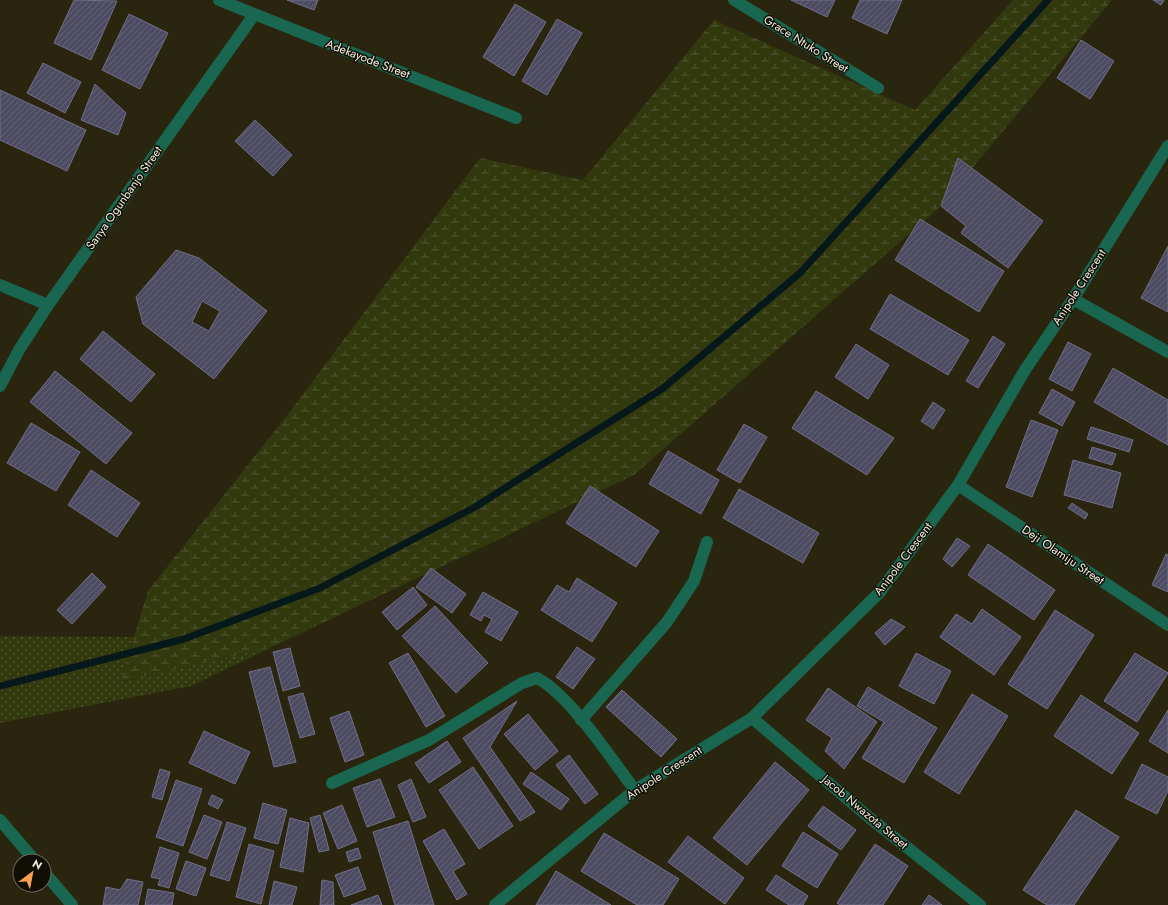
<svg xmlns="http://www.w3.org/2000/svg" width="1168" height="905" font-family="Jost,sans-serif">
	<style>
		.grass { fill: url(#grass-dots) }
		.wetland { fill: url(#wetland-marsh) }
		.lines { fill: none; stroke-linecap: round; stroke-linejoin: round }
		.stream { stroke: #061819; stroke-width: 7 }
		.building { fill: url(#building-hatch); stroke: #706f89; fill-rule: evenodd }
		.street { stroke: #1a6751; stroke-width: 12 }
		.labels { text-anchor: middle; stroke-width: 3; stroke-linejoin: round; paint-order: stroke }
		.street-label { font-size: 12px; fill: #f0edde; stroke: #110e05 }
	</style>
	<defs>
		<pattern id="grass-dots" width="8" height="8" patternUnits="userSpaceOnUse"><rect width="8" height="8" fill="#32390e"/><path d="M2 2h.1M6 6h.1" fill="none" stroke="#505631" stroke-width="1.8" stroke-linecap="round"/></pattern>
		<pattern id="wetland-marsh" width="20" height="14" patternUnits="userSpaceOnUse"><rect width="20" height="14" fill="#32390e"/><path d="M1 5h8M5 5V1M11 12h8M15 12V8" fill="none" stroke="#505631"/></pattern>
		<pattern id="building-hatch" width="6" height="6" patternUnits="userSpaceOnUse"><rect width="6" height="6" fill="#4c4b62"/><path d="M-1 1l2-2M0 6l6-6M5 7l2-2" fill="none" stroke="#666578"/></pattern>
	</defs>
	<rect width="100%" height="100%" fill="#2a250e"/>
	<path class="grass" d="M0,636L134,637L121,682L272,647L191,686L0,723Z"/>
	<path class="wetland" d="M1013,0H1112L941,206L634,475L272,647L120,682L148,591L285,418L480,158L583,180L714,20L915,110Z"/>
	<g class="lines">
		<path class="stream" d="M0,686L184,639L320,588L475,507L662,389L800,273L1048,0"/>
	</g>
	<path class="building" d="M74,0L117,1L91,60L54,43Z
		M287,0H318L314,10Z
		M791,0H835L827,17Z
		M860,0H902L887,34L852,18Z
		M1153,0H1164L1161,5Z
		M515,4L546,22L514,76L483,57Z
		M129,14L168,33L140,89L102,70Z
		M557,19L582,33L547,95L522,81Z
		M1081,40L1114,61L1090,99L1057,78Z
		M43,63L81,82L65,113L27,93Z
		M95,84L126,113L118,135L81,120Z
		M0,90L86,130L67,171L0,140Z
		M255,120L292,155L273,176L235,141Z
		M958,158L1043,221L1008,268L961,233L966,226L941,206Z
		M920,219L1004,271L979,312L895,260Z
		M1168,246V312L1141,298Z
		M176,250L199,258L267,311L214,379L143,324L136,297ZM202,301L220,311L209,331L192,322Z
		M890,294L969,340L948,375L870,329Z
		M103,331L155,374L131,402L80,359Z
		M993,336L1005,344L978,388L966,381Z
		M1068,342L1091,354L1072,391L1049,379Z
		M856,344L889,365L868,399L835,377Z
		M1113,368L1168,400V445L1094,402Z
		M55,371L132,433L106,464L30,402Z
		M1052,389L1075,402L1062,426L1039,413Z
		M816,391L894,438L867,475L792,428Z
		M933,402L945,410L933,429L921,421Z
		M1031,420L1058,430L1032,497L1006,487Z
		M31,423L80,452L56,491L7,463Z
		M744,424L767,437L740,483L717,470Z
		M1091,427L1133,440L1129,452L1087,439Z
		M1092,447L1116,454L1112,465L1089,458Z
		M668,451L719,480L701,514L649,484Z
		M1073,460L1121,473L1112,508L1064,495Z
		M91,470L140,503L117,537L68,505Z
		M590,486L659,531L636,567L566,523Z
		M739,489L819,533L803,563L723,518Z
		M1072,503L1088,514L1085,519L1068,508Z
		M957,538L970,546L952,567L943,559Z
		M988,544L1055,590L1034,620L968,575Z
		M1166,554L1168,555V592L1152,585Z
		M431,568L466,594L452,613L416,587Z
		M92,573L106,587L72,624L57,610Z
		M577,578L617,603L592,642L541,610L557,585L569,592Z
		M413,587L427,605L397,630L382,612Z
		M483,592L518,612L501,641L485,632L492,619L484,615L481,621L470,615Z
		M435,606L488,663L456,693L402,636Z
		M982,609L1021,637L994,675L940,637L956,614L972,624Z
		M1055,610L1094,635L1047,709L1008,684Z
		M891,619L905,627L885,645L875,633Z
		M577,647L595,659L573,689L556,677Z
		M290,648L300,686L283,691L273,652Z
		M408,653L445,716L426,727L389,663Z
		M916,653L951,671L934,704L899,686Z
		M1135,653L1168,673L1137,722L1104,701Z
		M270,667L296,762L274,767L249,672Z
		M868,687L937,728L904,783L862,758L884,722L857,706Z
		M828,688L877,722L844,769L825,751L832,738L806,720Z
		M622,690L677,739L661,757L606,707Z
		M303,693L315,734L300,738L288,697Z
		M972,694L1008,716L959,794L924,772Z
		M1081,695L1139,733L1112,774L1054,736Z
		M517,701L490,747L535,812L520,821L463,738Z
		M1168,710V753L1149,741Z
		M349,711L364,755L345,762L330,718Z
		M528,714L558,751L535,770L504,734Z
		M204,731L250,752L235,784L189,763Z
		M447,741L461,762L429,783L415,763Z
		M569,755L598,794L585,804L556,765Z
		M775,762L809,790L747,865L713,838Z
		M1142,764L1168,777V791L1157,814L1125,798Z
		M473,767L513,826L479,849L439,790Z
		M160,769L170,772L162,800L152,797Z
		M531,772L569,799L561,810L523,784Z
		M380,779L395,817L367,827L353,788Z
		M411,779L426,817L413,822L398,785Z
		M176,780L202,789L183,846L156,837Z
		M212,795L223,800L218,809L208,804Z
		M263,803L287,810L278,844L254,838Z
		M342,805L357,841L338,849L323,813Z
		M823,806L856,830L841,850L808,826Z
		M1076,810L1119,837L1074,905H1047L1023,890Z
		M204,815L222,822L207,859L189,852Z
		M320,815L329,850L319,852L310,818Z
		M290,818L309,823L303,872L280,867Z
		M408,821L434,905H395L373,832Z
		M227,822L246,828L229,881L210,875Z
		M444,829L465,864L453,871L467,894L457,900L423,841Z
		M803,832L838,854L817,888L782,866Z
		M604,833L679,879L663,905H637L581,871Z
		M688,836L744,878L725,904L668,862Z
		M249,844L274,851L261,904L236,897Z
		M875,844L908,866L883,905H840L837,903Z
		M160,847L179,853L169,888L158,885L160,879L151,877Z
		M358,848L361,858L349,862L346,852Z
		M186,861L206,868L196,896L176,889Z
		M358,867L366,889L344,897L335,875Z
		M556,871L611,905H536Z
		M776,875L808,896L803,905H789L766,890Z
		M127,879L143,882L138,905H103L106,887L120,890Z
		M322,880L333,882L334,905H320Z
		M274,881L297,887L292,905H269Z
		M148,889L174,893L172,905H145Z
		M378,895L382,905H351Z
		M929,895L942,905H922Z"/>
	<g class="lines">
		<path class="street" d="M219,0L516,118
			M734,0L878,88
			M0,285L48,305
			M1073,299L1168,352
			M0,386L19,350L48,305L254,15
			M958,485L1168,625
			M752,718L871,819L980,905
			M581,720L667,622L694,581L707,542
			M332,783L429,740L522,683L537,678C570,695 611,759 635,790
			M0,820L35,861
			M44,872L72,905
			M495,905L635,790L752,718L880,592L958,485L1025,370L1073,299L1168,146"/>
	</g>
	<g class="labels">
		<g class="street-label">
			<text transform="translate(806 44) rotate(32)" y="4">Grace Ntuko Street</text>
			<text transform="translate(368 59) rotate(21)" y="4">Adekayode Street</text>
			<text transform="translate(124 198) rotate(-55)" y="4">Sanya Ogunbanjo Street</text>
			<text transform="translate(1079 287) rotate(-57)" y="4">Anipole Crescent</text>
			<text transform="translate(1063 555) rotate(34)" y="4">Deji Olamiju Street</text>
			<text transform="translate(903 559) rotate(-53)" y="4">Anipole Crescent</text>
			<text transform="translate(664 773) rotate(-33)" y="4">Anipole Crescent</text>
			<text transform="translate(865 812) rotate(40)" y="4">Jacob Nwazota Street</text>
		</g>
	</g>
	<g transform="translate(32 873) rotate(32)"><circle r="19" fill="#110e05" stroke="#6a675c"/>
	<path d="M0-3L7 15L0 10L-7 15Z" fill="#fc9d54"/>
	<text y="-6" font-size="11" font-weight="bold" text-anchor="middle" fill="#f0edde">N</text>
	</g>
</svg>
